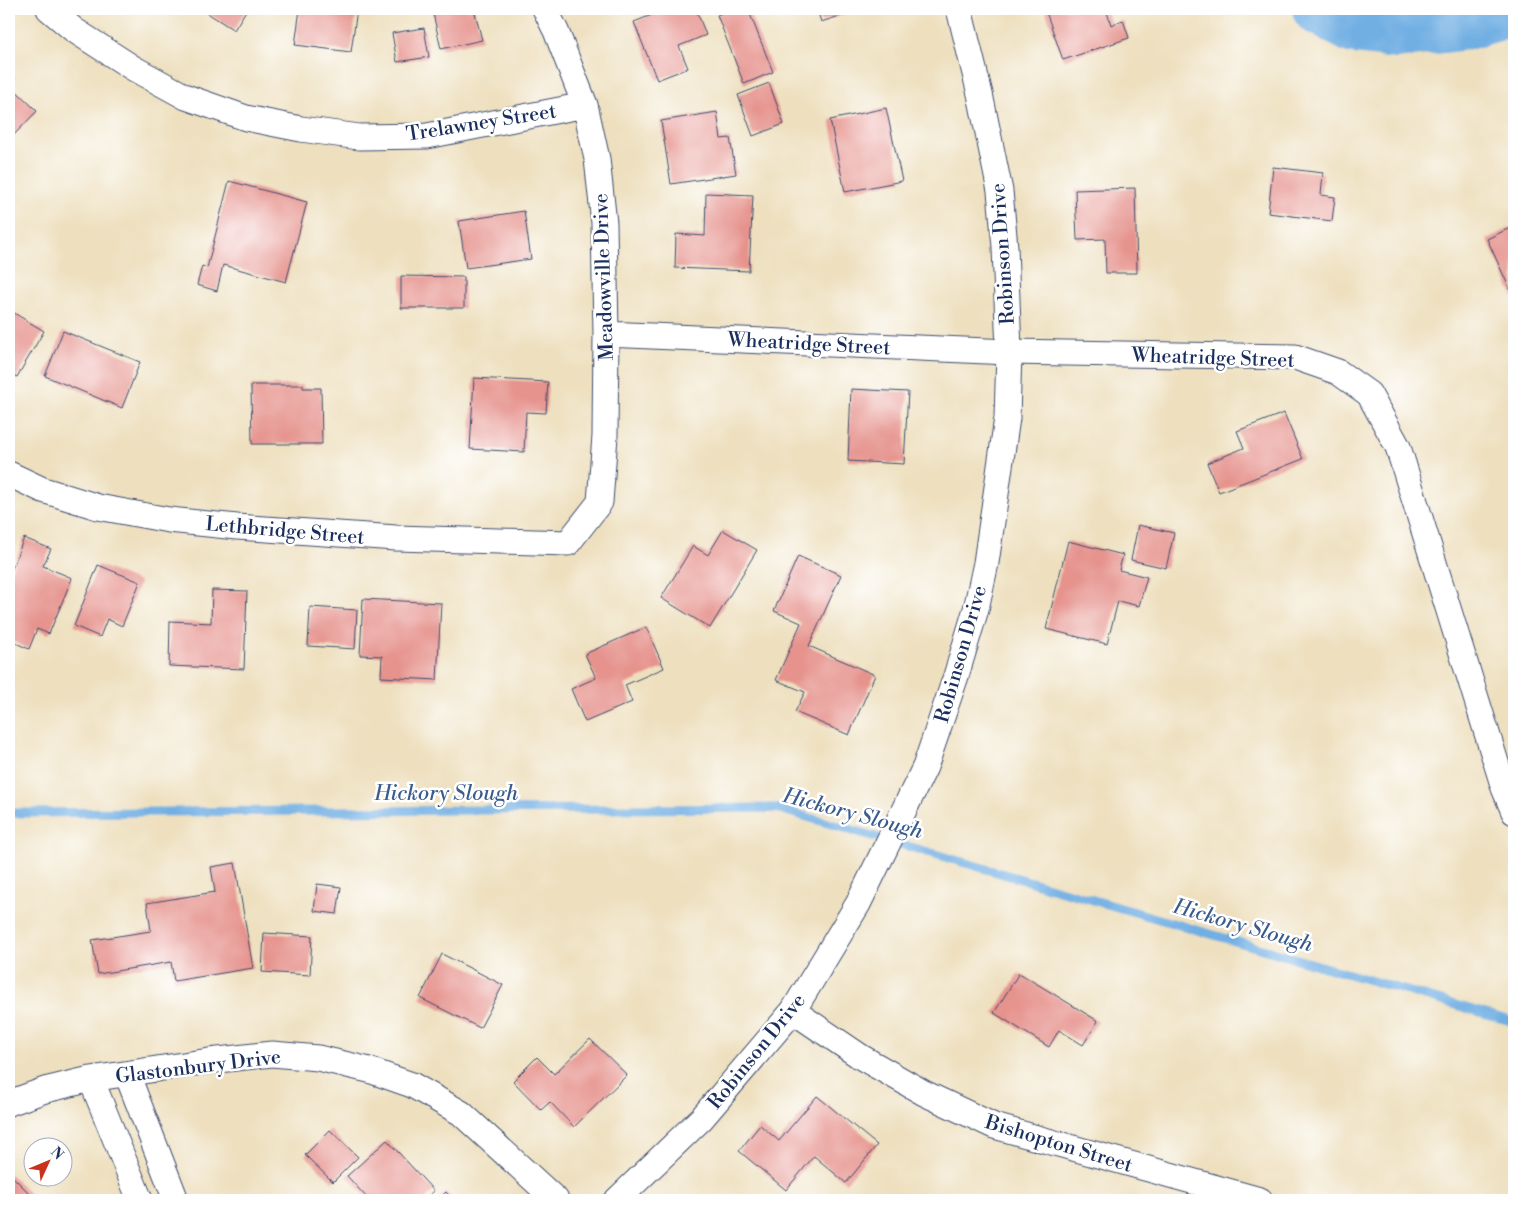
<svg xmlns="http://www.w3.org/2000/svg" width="1523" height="1209" font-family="'Libre Bodoni',serif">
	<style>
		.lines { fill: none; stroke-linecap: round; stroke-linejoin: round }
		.stream { stroke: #71afe3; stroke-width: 9 }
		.river { stroke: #71afe3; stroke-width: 52 }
		.building { fill: #e6938d }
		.street-casing { stroke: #3b4a6d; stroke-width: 27 }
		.street { stroke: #fff; stroke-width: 25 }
		.labels { text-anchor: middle; stroke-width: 5; stroke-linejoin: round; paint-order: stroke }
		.street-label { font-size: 20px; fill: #1b2f5e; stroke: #fff }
		.water-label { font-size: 21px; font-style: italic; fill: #395c8d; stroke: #fff }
	</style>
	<rect width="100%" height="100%" fill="#fff"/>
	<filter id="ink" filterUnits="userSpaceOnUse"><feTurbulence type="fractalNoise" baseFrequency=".02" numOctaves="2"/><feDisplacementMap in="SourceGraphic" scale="10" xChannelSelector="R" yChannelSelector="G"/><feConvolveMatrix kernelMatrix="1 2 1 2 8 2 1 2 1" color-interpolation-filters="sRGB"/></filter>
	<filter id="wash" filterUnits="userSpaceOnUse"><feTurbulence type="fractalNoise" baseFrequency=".0096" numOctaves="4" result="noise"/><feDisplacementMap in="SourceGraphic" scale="20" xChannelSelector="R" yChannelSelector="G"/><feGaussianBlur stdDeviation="1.12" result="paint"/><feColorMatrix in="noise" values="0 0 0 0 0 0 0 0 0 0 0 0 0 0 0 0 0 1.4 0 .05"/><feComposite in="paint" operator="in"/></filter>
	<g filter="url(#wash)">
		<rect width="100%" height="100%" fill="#eee0bf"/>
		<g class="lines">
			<path class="stream" d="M9,813L776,808L1514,1022"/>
			<path class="river" d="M1318,9L1354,28L1396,33L1466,24L1514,10"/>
		</g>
		<g id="blocks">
			<path class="building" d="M201,9H247L234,30Z
				M300,9H357L351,52L295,45Z
				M432,9H474L482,40L441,49Z
				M667,9H696L706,35L679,46L688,68L657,80L634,22Z
				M733,9H748L773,72L744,84L717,15Z
				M817,9H862L821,22Z
				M1045,9H1106L1111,25L1123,20L1129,38L1063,60Z
				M424,28L429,57L397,62L392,33Z
				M9,71L15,78L9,84Z
				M769,83L784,124L753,136L738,95Z
				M9,84L37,111L9,140Z
				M886,108L902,181L845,192L830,120Z
				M717,112L721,139L730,138L736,174L671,184L661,121Z
				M1273,167L1323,173L1321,195L1335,197L1332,221L1268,213Z
				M229,181L307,202L286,282L223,265L217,291L197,285L202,266L207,268Z
				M1135,188L1137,273H1106L1105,239L1077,240L1075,190Z
				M706,193L753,195L749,271L675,268L676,234L705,236Z
				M524,211L531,259L466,268L459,221Z
				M1514,226V298L1487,239Z
				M401,276L464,277V308H401Z
				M9,310L44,331L17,377L9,372Z
				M63,331L140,362L122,408L45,376Z
				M1514,352V366L1509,355Z
				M474,378L548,382L546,413L526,412L524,452L470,449Z
				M251,385H303V388H321L322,444H252Z
				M851,389L908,392L904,464L848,461Z
				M1284,413L1303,459L1219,492L1207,463L1244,448L1237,431Z
				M1138,525L1174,533L1166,568L1131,560Z
				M723,530L757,550L710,628L661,598L693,546L708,555Z
				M24,538L51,549L43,566L72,578L49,634L37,629L29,649L9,640V576Z
				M1068,541L1123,555L1119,570L1147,577L1139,606L1118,601L1107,644L1046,629Z
				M798,556L841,575L809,646L875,675L849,735L795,712L805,692L776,680L801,623L774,611Z
				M98,565L140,582L122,626L107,619L100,637L74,626Z
				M212,590L247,591L244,669L169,666L170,621L211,623Z
				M363,599L441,603L437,680L381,677L382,656L360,655Z
				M310,607L357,610L355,649L308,646Z
				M646,627L664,668L625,685L632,702L585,722L571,689L596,678L585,654Z
				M235,863L253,968L174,981L171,962L98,974L92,940L151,931L147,903L215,892L211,867Z
				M317,884L341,887L337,914L314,911Z
				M264,933L312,936L310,975L262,972Z
				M442,954L503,985L480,1028L420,998Z
				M1019,973L1098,1021L1083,1045L1059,1030L1049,1047L994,1013Z
				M590,1039L627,1075L574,1127L550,1102L541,1110L513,1081L537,1057L554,1074Z
				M817,1096L877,1145L846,1183L814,1156L786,1190L739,1151L760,1125L779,1141Z
				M330,1130L358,1157L333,1182L305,1155Z
				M387,1140L434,1191L424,1200H369L347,1176Z
				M9,1173L33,1197L30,1200H9Z
				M446,1192L454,1200H438Z"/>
		</g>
	</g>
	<g filter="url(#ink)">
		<use href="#blocks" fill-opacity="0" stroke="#3b4a6d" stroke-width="1"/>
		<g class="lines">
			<defs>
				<path id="street" d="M49,9L74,30L133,68L186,97L246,118L301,129L359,137L427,136L585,105
					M606,334L1009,352L1295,357L1338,372L1369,394L1398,447L1504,788L1514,812
					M9,474L43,490L98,507L169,520L237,527L396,538L568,543L600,502L605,436L606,334L604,223L597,159L585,105L556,31L545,9
					M793,1011L861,1057L924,1093L994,1126L1260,1200
					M127,1074L176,1200
					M91,1079L140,1200
					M9,1103L45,1090L91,1079L209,1061L272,1054L318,1058L369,1070L412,1085L461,1113L556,1200
					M617,1200L702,1118L793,1011L858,904L925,767L956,676L976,609L986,563L1007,418L1009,352L1005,247L1000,191L980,94L959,9"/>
			</defs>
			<use href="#street" class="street-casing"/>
			<use href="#street" class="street"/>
		</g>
	</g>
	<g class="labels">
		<g class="street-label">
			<text transform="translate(481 122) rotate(-9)" y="7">Trelawney Street</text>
			<text transform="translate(1002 254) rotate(-94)" y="7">Robinson Drive</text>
			<text transform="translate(603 277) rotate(-92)" y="7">Meadowville Drive</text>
			<text transform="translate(809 343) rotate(3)" y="7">Wheatridge Street</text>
			<text transform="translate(1213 357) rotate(2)" y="7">Wheatridge Street</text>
			<text transform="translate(285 530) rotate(5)" y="7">Lethbridge Street</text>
			<text transform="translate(960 654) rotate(-74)" y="7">Robinson Drive</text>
			<text transform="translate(756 1051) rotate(-51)" y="7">Robinson Drive</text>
			<text transform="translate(198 1066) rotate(-7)" y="7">Glastonbury Drive</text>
			<text transform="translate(1059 1143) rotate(17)" y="7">Bishopton Street</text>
		</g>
		<g class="water-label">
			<text x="446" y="800">Hickory Slough</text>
			<text transform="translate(853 813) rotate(15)" y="7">Hickory Slough</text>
			<text transform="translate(1243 925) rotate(16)" y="7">Hickory Slough</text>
		</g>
	</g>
	<rect width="1523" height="1209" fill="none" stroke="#fff" stroke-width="30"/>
	<g transform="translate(48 1162) rotate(46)"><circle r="24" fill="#ffffff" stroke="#a4acbf"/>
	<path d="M0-4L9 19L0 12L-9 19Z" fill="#c8321e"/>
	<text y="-8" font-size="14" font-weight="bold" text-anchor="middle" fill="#1b2f5e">N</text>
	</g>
</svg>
